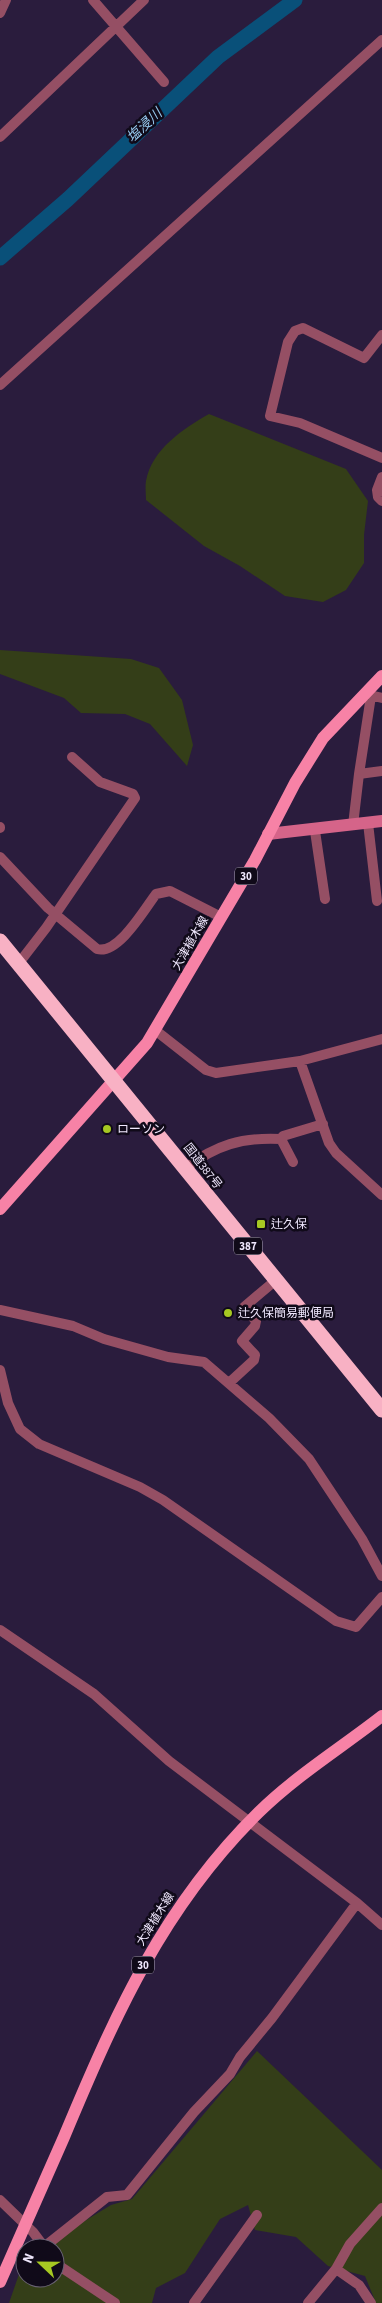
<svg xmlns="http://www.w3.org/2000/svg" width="382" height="2303" font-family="'Source Sans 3','Noto Sans JP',sans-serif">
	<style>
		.green { fill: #343e18 }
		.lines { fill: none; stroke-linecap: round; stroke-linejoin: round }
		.river { stroke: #095079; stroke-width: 15 }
		.street { stroke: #954f64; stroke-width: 10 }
		.secondary { stroke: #d56489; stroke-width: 12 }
		.primary { stroke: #f782a6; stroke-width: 12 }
		.highway { stroke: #f8b1c4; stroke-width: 15 }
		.poi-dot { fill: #a6c822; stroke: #100a19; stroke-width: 2 }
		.labels { text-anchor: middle; stroke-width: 5; stroke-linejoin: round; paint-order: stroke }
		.shield { fill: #100a19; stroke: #aca5b9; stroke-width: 1 }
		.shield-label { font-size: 11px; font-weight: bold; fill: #efe7fd }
		.street-label { font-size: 12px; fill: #efe7fd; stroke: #100a19 }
		.poi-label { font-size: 12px; fill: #efe7fd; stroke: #100a19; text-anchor: start }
		.water-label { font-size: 14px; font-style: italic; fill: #95c7ec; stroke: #100a19 }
	</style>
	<rect width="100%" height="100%" fill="#2a1c3d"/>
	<path class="green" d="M209,414L346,469L368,501L364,535V563L346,590L323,602L285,596L240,566L204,546L146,500C146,494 145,487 146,481C152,449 183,429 209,414Z
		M0,650L131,659L159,668L182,700L193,745L187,766L150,724L125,714L81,713L64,698L0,674Z
		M257,2051L382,2170V2303H376L365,2276L328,2266L296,2237L255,2230L248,2205L220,2219L185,2273L156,2288L152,2303H9L25,2257V2278H55V2248H40L111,2205L132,2199Z"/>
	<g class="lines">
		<path class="river" d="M0,258L68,199L218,57L295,0"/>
		<path class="street" d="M93,0L164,82
			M0,13L6,0
			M0,137L144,0
			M382,335L364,358L303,328L295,331L288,342L270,416L300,423L382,458
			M0,385L382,40
			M382,477L377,490L378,497L382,501
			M365,694L382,698
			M371,696L359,774L382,771
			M368,823L377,901
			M353,825L359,774
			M0,827V828
			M315,831L325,899
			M0,857L48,908L97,949C118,955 144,910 156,894L170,891L221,917
			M19,963L46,928L135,798L133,794L100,782L72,757
			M155,1030L206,1070L216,1073L300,1061L382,1039
			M300,1061L329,1143L336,1153L382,1195
			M281,1139L293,1162
			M185,1168C217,1145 241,1137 281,1139L283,1136L323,1124
			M0,1310L73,1326L104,1339L168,1357L204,1362L269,1418L309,1459L362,1539L382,1576
			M0,1370L8,1403L20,1429L39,1444L140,1487L163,1500L336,1621L356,1627L382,1597
			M229,1383L254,1360L255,1355L242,1341L255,1326L256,1321L244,1307L276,1280
			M0,1630L94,1694L169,1761L357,1903L382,1925
			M0,2200L33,2232L45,2248
			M44,2247L107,2197L127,2195L194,2112L230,2074L240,2057L272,2018L357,1903
			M55,2263L115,2303
			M336,2269L359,2285L371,2303
			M194,2303L257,2215
			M308,2303L336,2269L350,2244L382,2208"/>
		<path class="secondary" d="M268,834L382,821"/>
		<path class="primary" d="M0,1209L147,1043L255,860L295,783L323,738L382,676
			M0,2282C21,2234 43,2185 64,2137C115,2015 163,1906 259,1812C297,1775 341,1748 382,1716"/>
		<path class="highway" d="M0,941L382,1410"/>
	</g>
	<g class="poi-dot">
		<circle cx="107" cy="1129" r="5"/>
		<rect x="256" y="1219" width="10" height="10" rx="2.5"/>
		<circle cx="228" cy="1313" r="5"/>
	</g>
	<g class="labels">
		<g class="shield">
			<rect x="235" y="867.5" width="22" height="17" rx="4"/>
			<rect x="234" y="1237.5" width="28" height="17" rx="4"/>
			<rect x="132" y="1956.5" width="22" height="17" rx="4"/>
		</g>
		<g class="shield-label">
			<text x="246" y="880">30</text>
			<text x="248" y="1250">387</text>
			<text x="143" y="1969">30</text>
		</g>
		<g class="street-label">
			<text transform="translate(190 943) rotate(-60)" y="4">大津植木線</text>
			<text transform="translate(203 1166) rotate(52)" y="4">国道387号</text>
			<text transform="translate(155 1919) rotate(-58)" y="4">大津植木線</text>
		</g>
		<g class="poi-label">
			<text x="117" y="1133">ローソン</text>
			<text x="271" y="1228">辻久保</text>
			<text x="238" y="1317">辻久保簡易郵便局</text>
		</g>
		<g class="water-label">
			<text transform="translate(144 125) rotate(-43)" y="5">塩浸川</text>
		</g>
	</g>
	<g transform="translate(40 2263) rotate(292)"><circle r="24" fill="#100a19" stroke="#696274"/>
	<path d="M0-4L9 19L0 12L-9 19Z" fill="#a6c822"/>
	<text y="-8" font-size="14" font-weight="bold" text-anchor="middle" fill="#efe7fd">N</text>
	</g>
</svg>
